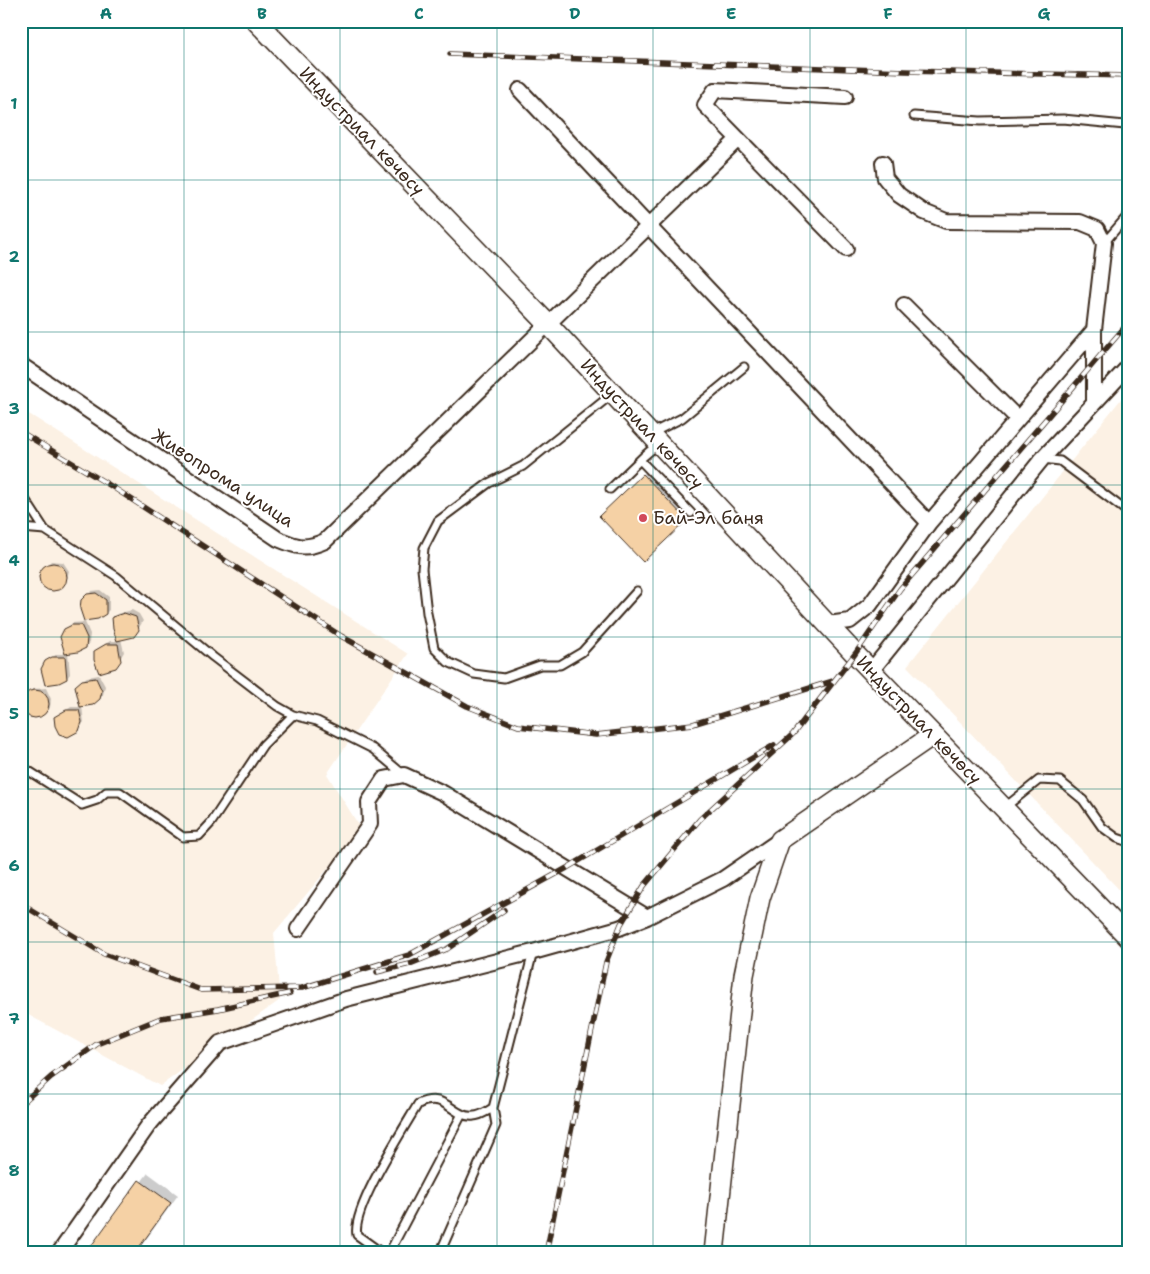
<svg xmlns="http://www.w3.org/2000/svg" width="1150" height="1274" font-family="'Shantell Sans',sans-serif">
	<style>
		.built { fill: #fcf1e4 }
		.shadow { fill: #0003 }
		.building { fill: #f5d1a5; stroke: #3b2a1e }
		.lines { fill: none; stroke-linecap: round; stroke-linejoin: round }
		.lane-casing { stroke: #3b2a1e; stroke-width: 11 }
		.street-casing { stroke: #3b2a1e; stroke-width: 18 }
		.secondary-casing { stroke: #3b2a1e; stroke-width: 22 }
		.lane { stroke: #fff; stroke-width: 7 }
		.street { stroke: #fff; stroke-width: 14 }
		.secondary { stroke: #fff; stroke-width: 19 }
		.rail-casing { stroke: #3b2a1e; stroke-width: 5.5 }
		.rail { stroke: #fff; stroke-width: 4; stroke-dasharray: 11; stroke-linecap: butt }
		.grid { fill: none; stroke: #0f766e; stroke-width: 1; stroke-opacity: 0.55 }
		.poi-dot { fill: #d1495b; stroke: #fff; stroke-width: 2 }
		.labels { text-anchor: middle; stroke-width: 4; stroke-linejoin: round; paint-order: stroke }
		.street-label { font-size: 18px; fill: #3b2a1e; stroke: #fff }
		.poi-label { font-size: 18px; fill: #3b2a1e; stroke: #fff; text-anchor: start }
		.neatline { fill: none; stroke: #0f766e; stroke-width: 2 }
		.grid-label { font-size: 16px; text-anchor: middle; font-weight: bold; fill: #0f766e }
	</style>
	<rect width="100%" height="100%" fill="#fff"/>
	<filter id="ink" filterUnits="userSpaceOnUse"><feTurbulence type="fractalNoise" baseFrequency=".02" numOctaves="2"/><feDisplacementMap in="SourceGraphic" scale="10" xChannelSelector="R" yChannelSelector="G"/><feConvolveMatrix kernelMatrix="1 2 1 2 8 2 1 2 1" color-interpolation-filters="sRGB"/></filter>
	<g filter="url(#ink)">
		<path class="built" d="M1129,389V900L907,666Z
			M21,409L408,654L327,774L361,829L274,933L280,1000L160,1086L21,1011Z"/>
		<path class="shadow" d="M651,467L693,512L643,560L601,516Z
			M51,561L63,562L69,571L67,579L56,588H48L41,579V571Z
			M100,590L109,597V610L106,613L82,601L92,591Z
			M132,610L139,614L143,621L134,636L121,639L124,652L115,667L95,651L110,641H118L113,617L117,614Z
			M85,622L90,634L89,643L85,647L68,652L70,674L67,678L46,662L57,654H66L61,637L72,623Z
			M99,675L105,686L103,695L99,699L82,706L84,722L76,733L68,736L56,717L71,707H81L80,682L87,677Z
			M46,688L51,699L50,708L38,716H30L24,710L22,703L33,689Z
			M148,1173L178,1195L136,1253H87Z"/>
		<path class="building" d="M643,474L687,520L643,562L599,516Z
			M39 577a14 14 0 1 1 28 0a14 14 0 1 1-28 0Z
			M96,593L106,600V614L98,619L84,621L80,609L81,600L87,594Z
			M124,613L136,617L139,630L134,637L117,641L113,629L112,617Z
			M72,625H81L87,638L86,648L78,652L65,654L60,637L64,629Z
			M106,644H118L121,661L116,668L99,673L94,660V651Z
			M52,657H65L67,679L59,683L45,685L41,669L45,661Z
			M96,678L102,691L100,699L93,705L80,707L75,686L82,680Z
			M21 704a14 14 0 1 1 28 0a14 14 0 1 1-28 0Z
			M66,710H79L82,722L79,731L68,737L59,734L55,726L54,717Z
			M139,1180L171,1203L135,1253H86Z"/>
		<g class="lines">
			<defs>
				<path id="lane" d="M914,116L980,121L1063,119L1125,125L1129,128
					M1104,243L1129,214
					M611,395L523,466L489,483L438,521L424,548L422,569L427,613L434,648L448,662L474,674L504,678L540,665H560L582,652L637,591
					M652,433L682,418L744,367
					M1042,459L1060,461L1129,513
					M640,460L691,513
					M610,489L644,456L658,444
					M21,493L45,530L116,576L213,657L277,706L293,715L317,721L373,749L404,775
					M21,528L45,530
					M21,766L82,805L97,800L106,792H120L183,837L199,836L211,823L263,745L293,715
					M1004,808L1039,780L1060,781L1083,800L1102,827L1117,838L1129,842
					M382,1253L357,1235C351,1210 403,1130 418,1104C446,1090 453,1119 474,1116C480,1116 487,1111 493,1108
					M389,1253L462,1114
					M440,1253L496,1125L493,1108L533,952"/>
				<path id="street" d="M520,90L929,523
					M845,97L715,90L705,105L846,249
					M883,163L885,178L899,195L924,212L946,221L1080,222L1097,229L1104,243L1094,330V401
					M904,305L1018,419
					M21,365L278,539C297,547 305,550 325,541L738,139
					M828,624L850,621L870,605L929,523L1094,330
					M871,671L1042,459L1129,366
					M298,929L370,824L369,802L384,779L404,775L443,793L647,917
					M59,1253L148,1126L220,1043L346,999L533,952L619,928L647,917L723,879L780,840"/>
				<path id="secondary" d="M256,21L547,323L855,654L1129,938
					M714,1253L744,975L760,898L780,840L933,735"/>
			</defs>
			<use href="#lane" class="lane-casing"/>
			<use href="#street" class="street-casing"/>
			<use href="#secondary" class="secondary-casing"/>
			<use href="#lane" class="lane"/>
			<use href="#street" class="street"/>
			<use href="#secondary" class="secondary"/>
			<defs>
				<path id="rail" d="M450,54L905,71L1129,76
					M21,432L111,486L341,636L467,706L518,726L596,735L693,724L833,681
					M21,904L104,954L201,990L302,988L409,955L567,868L774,745
					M377,972L410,964L447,949L504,910
					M21,1104L51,1077L97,1044L161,1018L218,1009L290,993
					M546,1253L606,962L621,924L644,886L700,819L793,734L855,654L900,589L1129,322"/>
			</defs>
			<use href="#rail" class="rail-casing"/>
			<use href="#rail" class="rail"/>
		</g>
	</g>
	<path class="grid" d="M184,21V1253M340,21V1253M497,21V1253M653,21V1253M810,21V1253M966,21V1253M21,180H1129M21,332H1129M21,485H1129M21,637H1129M21,789H1129M21,942H1129M21,1094H1129"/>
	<circle class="poi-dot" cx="643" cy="518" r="5"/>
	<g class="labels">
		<g class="street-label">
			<text transform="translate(362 131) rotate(46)" y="6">Индустриал көчөсү</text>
			<text transform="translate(642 424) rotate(47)" y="6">Индустриал көчөсү</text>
			<text transform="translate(223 478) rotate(33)" y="6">Живопрома улица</text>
			<text transform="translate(919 720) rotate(46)" y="6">Индустриал көчөсү</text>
		</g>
		<g class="poi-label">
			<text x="653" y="524">Бай-Эл баня</text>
		</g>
	</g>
	<rect width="1150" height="1274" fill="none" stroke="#fff" stroke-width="55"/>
	<rect x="28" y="28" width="1094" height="1218" class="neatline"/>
	<g class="grid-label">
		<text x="106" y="19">A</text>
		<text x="262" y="19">B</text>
		<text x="419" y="19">C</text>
		<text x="575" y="19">D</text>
		<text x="731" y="19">E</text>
		<text x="888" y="19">F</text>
		<text x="1044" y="19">G</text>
		<text x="14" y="109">1</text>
		<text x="14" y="262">2</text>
		<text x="14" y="414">3</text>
		<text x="14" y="566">4</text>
		<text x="14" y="719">5</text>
		<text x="14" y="871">6</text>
		<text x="14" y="1024">7</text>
		<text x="14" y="1176">8</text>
	</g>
</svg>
